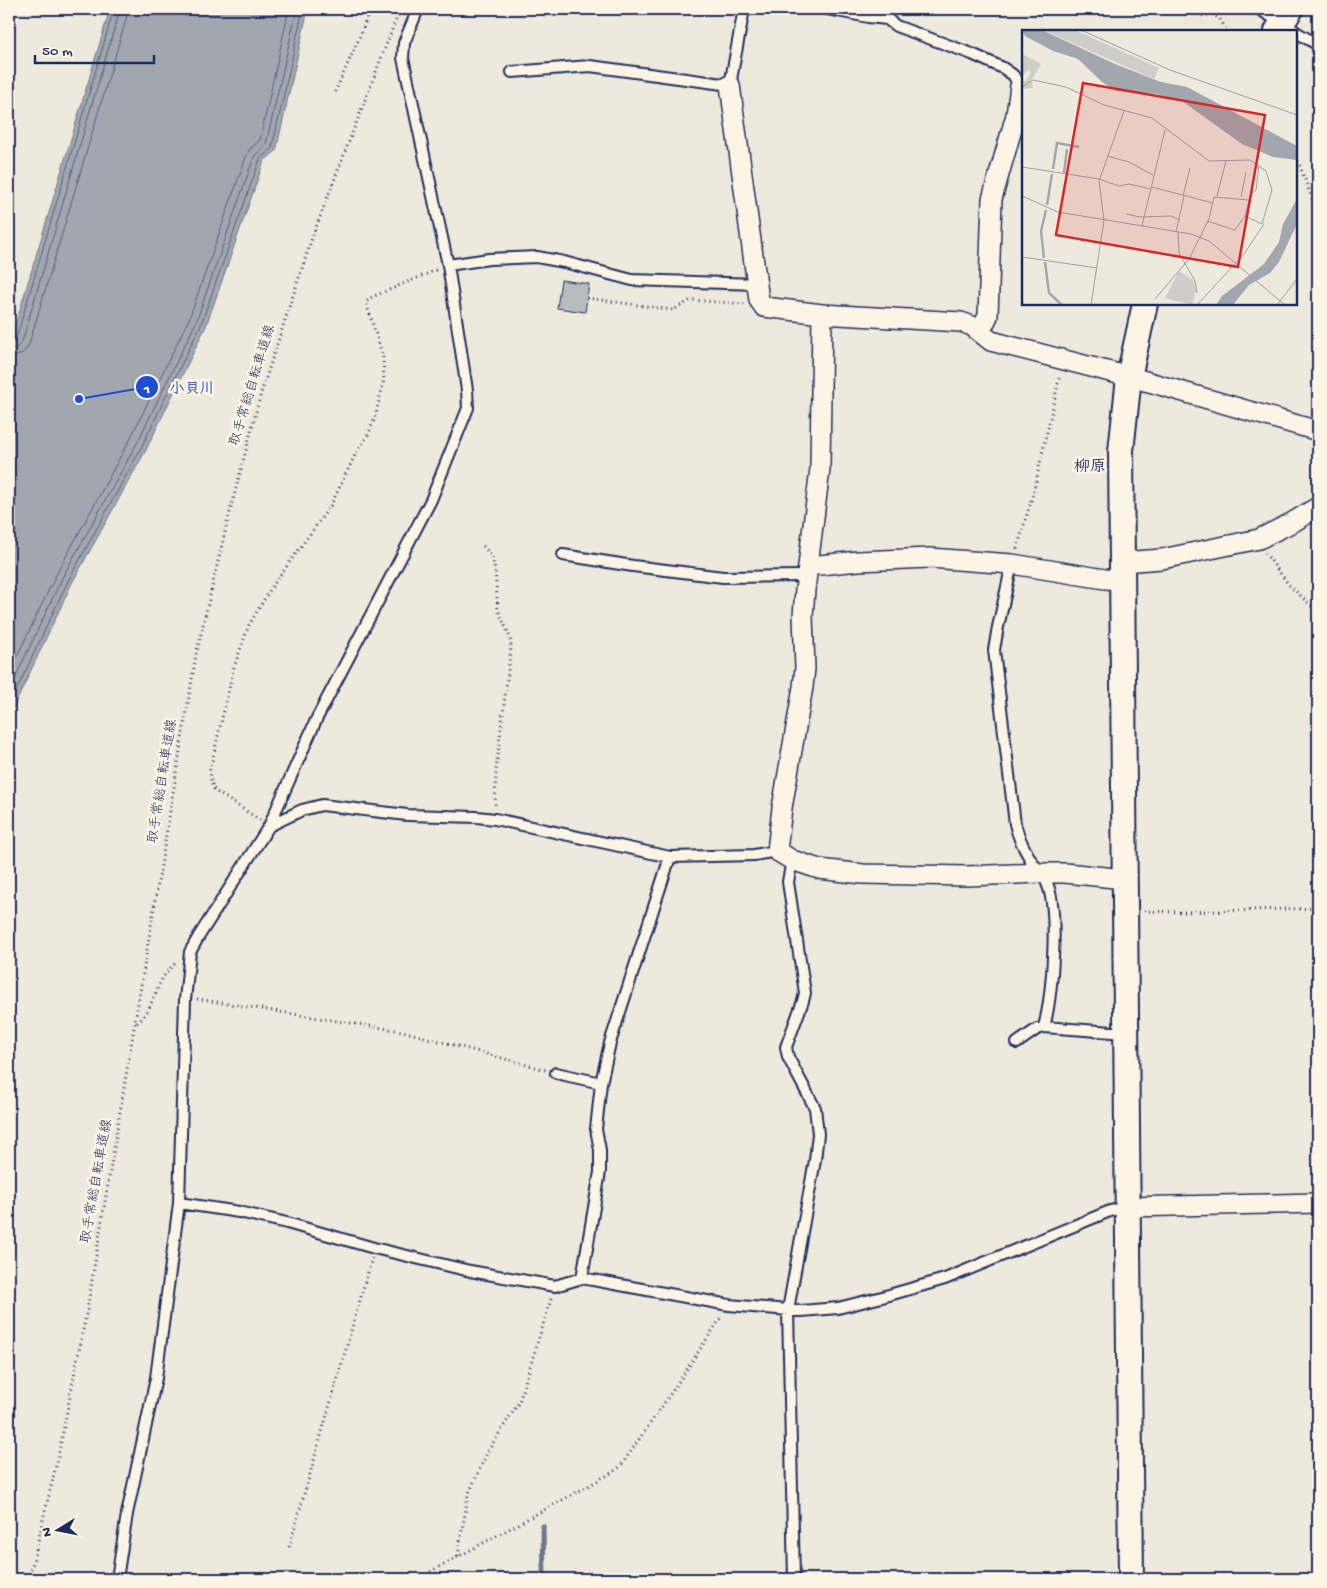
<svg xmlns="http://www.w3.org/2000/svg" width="1327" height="1588" font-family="'Gochi Hand','Klee One',sans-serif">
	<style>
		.water { fill: #a2a7af; stroke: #6c778f }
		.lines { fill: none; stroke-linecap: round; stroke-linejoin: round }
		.shore { stroke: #515f7e; stroke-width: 1 }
		.stream { stroke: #6c778f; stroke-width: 5 }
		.building { fill: #babbbe; stroke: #1b2f5e }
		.service-casing { stroke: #1b2f5e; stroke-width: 14 }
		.minor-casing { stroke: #1b2f5e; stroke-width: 22 }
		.tertiary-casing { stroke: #1b2f5e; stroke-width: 28 }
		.path { stroke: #1b2f5e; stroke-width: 3; stroke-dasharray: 1 4; stroke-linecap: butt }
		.service { stroke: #fcf5e5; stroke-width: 10 }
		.minor { stroke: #fcf5e5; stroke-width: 19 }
		.tertiary { stroke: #fcf5e5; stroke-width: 24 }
		.labels { text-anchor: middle; stroke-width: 5; stroke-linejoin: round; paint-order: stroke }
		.street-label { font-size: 14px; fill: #1b2f5e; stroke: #fcf5e5 }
		.quarter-label { font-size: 16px; font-weight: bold; fill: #1b2f5e; stroke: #fcf5e5 }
		.inset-river { fill: none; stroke: #a2a7af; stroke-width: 2.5 }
		.inset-road { fill: none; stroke: #9a9faa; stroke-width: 1 }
		.view { fill: #d62828; fill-opacity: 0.15; stroke: #d62828; stroke-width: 2.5 }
		.inset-edge { fill: none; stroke: #1b2f5e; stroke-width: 2.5 }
		.leader { fill: none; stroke: #1d4ed8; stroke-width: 2 }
		.callout-dot { fill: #1d4ed8; stroke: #fcf5e5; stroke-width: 2 }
		.mark-label { font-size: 15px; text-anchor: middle; font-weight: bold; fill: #fff }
		.callout-label { font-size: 15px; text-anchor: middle; font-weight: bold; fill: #1d4ed8; stroke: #fcf5e5; stroke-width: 5; stroke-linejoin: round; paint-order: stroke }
	</style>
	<rect width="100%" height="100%" fill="#eee9dd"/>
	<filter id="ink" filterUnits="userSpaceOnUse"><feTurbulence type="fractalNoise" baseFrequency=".02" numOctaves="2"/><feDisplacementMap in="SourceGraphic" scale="10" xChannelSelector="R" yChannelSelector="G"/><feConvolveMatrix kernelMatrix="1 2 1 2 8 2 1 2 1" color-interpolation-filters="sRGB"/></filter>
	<g filter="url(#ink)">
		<path class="water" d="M110,9H308L276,151L264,161L206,326L146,450L72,583L9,717V346Z"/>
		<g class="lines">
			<path class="shore" d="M9,344L13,343L16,339L114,9
				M9,350L16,348L22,342L120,9
				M9,357C18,357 25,353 29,344L127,16L128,9
				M9,673L56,575L129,441L189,319L247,154L250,149L260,140L289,9
				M9,691L62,578L136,445L196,322L254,157L266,144L297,9
				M9,706L68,581L141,448L201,324L260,159L272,148L303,9"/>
			<path class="stream" d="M543,1526L544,1579"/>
		</g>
		<path class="building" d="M561,280L589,284L585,312L557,308Z"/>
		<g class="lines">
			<defs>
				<path id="service" d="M827,9L868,17L887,19
					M887,9V19L896,26L972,54L1003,68L1013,75L1020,86
					M1259,9L1295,31
					M1296,32L1318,45
					M512,72L590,66L730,85L744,9
					M448,265L489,259L537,257L564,262L632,280L757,284
					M563,555L633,566L723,577L806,576
					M1012,564L998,627L994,650L1015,824C1019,841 1028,857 1039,872C1041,875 1044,878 1046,881C1060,908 1052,996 1044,1027
					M269,826L302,810L322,805L407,815L477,817L495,819L670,857L754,855L777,851
					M792,860L788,882L805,993L803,1001L786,1047L788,1057L815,1108L818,1134L815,1160L788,1310L794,1579
					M1017,1043L1037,1029L1044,1027L1126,1033
					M556,1073L601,1083
					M179,1203L239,1212L287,1223L374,1248L470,1271L555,1286L582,1278L729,1305L801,1311L838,1308L882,1297L945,1279L1110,1211L1127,1207
					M582,1278L600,1172V1150L596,1129L601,1083L610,1043L670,857
					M117,1579L127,1514L156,1378L179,1203L185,1000L190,952L199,936L269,826L317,718L431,500L468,408L467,390L448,265L403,58L404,43L418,9"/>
				<path id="minor" d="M730,85L759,300L764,307L822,314L961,322L972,326L991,341L1149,382L1318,431
					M822,314L820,469L805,590L803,616L805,668L803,687L782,808L777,851L792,860L819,869L863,874L967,876L1039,873H1065L1125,879
					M979,331L982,328L988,316L992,199L1016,115L1020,86
					M1122,562L1162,559L1259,539L1293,522L1318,507
					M809,564L820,565L858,561L930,558L1012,564L1105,579L1122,580
					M1127,1207L1318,1203"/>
				<path id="tertiary" d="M1277,31L1291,9
					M1131,1579L1121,451L1129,377L1145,304"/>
			</defs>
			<use href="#service" class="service-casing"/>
			<use href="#minor" class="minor-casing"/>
			<use href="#tertiary" class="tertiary-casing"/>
			<path class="path" d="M1195,9L1201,16L1211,14L1220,19L1227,31
				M335,92L361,34L370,9
				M1296,156L1318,214
				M587,298L673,310L691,300L744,304
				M483,546L492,556L495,571L498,610L510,637L511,647L496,770L495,807
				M1017,549L1033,494L1060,375
				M1265,553L1289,585L1318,612
				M260,820L215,791L211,782L210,770L234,667L249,625L271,588L331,505L355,455L368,435L375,418L384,380L383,357L366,302L372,297L436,270
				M1144,911L1182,912L1318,908
				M197,999L402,1031L546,1070
				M137,1023C156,1008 154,979 176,963
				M289,1547L372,1258
				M458,1556L468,1495L488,1451L519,1402L552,1296
				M29,1579L58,1457L87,1310L196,655L228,519L261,393L313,235L400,9
				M417,1579L610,1474L620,1467L667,1399L722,1316"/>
			<use href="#service" class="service"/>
			<use href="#minor" class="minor"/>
			<use href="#tertiary" class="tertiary"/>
		</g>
	</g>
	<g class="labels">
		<g class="street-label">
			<text transform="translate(251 385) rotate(-73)" y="5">取手常総自転車道線</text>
			<text transform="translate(161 781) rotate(-81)" y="5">取手常総自転車道線</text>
			<text transform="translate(95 1181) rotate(-80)" y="5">取手常総自転車道線</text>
		</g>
		<g class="quarter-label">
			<text x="1090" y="471">柳原</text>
		</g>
	</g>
	<g transform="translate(1022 30)">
		<rect width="275" height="275" fill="#eee9dd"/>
		<path d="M21,0H53L137,38L132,49ZM0,24L19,34L9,51L11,58L0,59V51H4L9,43L7,39L0,46ZM157,241L171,250L174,260L170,275L143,268Z" fill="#cfcdca"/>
		<path d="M0,0H20L93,34L139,52L165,57L275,116V130L251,127L220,114L160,71L134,64L94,61L80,52L56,29L31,21L3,6ZM275,169V194L257,232L248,243L227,255L211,275H194L200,266L242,234L257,212L261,194Z" fill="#a2a7af"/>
		<path class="inset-river" d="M31,139L35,113L57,117M42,143L45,119M25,175L30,144M22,228L19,201L24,180M23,232L27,263L40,275"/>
		<path class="inset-road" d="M59,0L148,40L275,85M0,57L11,50L44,57L82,75L130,88L187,131L228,130L244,141L250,160L240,194L223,186L213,200L185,191M85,126L107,132L131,145M0,137L77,149L97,156L107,154L129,159M130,157L191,173M0,166L36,182L169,204L187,211L263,275M161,166L168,138M195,166L204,131M219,167L224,142M104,184L118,187L149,186L158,190M223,186L229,164L234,160L237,135M120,196L143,100M154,202L162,166M156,202L157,223L173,251L175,263M0,227L75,238M133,269L167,229L187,189L192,167L227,170M69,275L82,190L77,151L102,81M175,275L222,224L242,194M255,275L275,249"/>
		<path class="view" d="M61,53L243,85L216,237L34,205Z"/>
		<rect width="275" height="275" class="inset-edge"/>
	</g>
	<path class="leader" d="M79 399L147 387"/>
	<g class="callout-dot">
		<circle cx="79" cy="399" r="5"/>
		<circle cx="147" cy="387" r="12"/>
	</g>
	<g class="mark-label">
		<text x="147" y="393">1</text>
	</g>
	<g class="callout-label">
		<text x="192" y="393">小貝川</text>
	</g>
	<rect width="1327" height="1588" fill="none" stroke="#fcf5e5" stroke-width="30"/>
	<rect x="15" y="15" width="1297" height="1558" fill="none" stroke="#1b2f5e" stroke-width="2" filter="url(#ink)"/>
	<g transform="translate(58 1530) rotate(260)" stroke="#fcf5e5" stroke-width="4" paint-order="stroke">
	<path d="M0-4L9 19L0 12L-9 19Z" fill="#1b2f5e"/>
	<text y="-8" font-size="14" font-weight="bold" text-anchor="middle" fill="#1b2f5e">N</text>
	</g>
	<path d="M35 55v8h119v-8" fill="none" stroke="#1b2f5e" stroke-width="2.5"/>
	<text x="42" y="55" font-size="15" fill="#1b2f5e" stroke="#fcf5e5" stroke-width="4" paint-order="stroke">50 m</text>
</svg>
